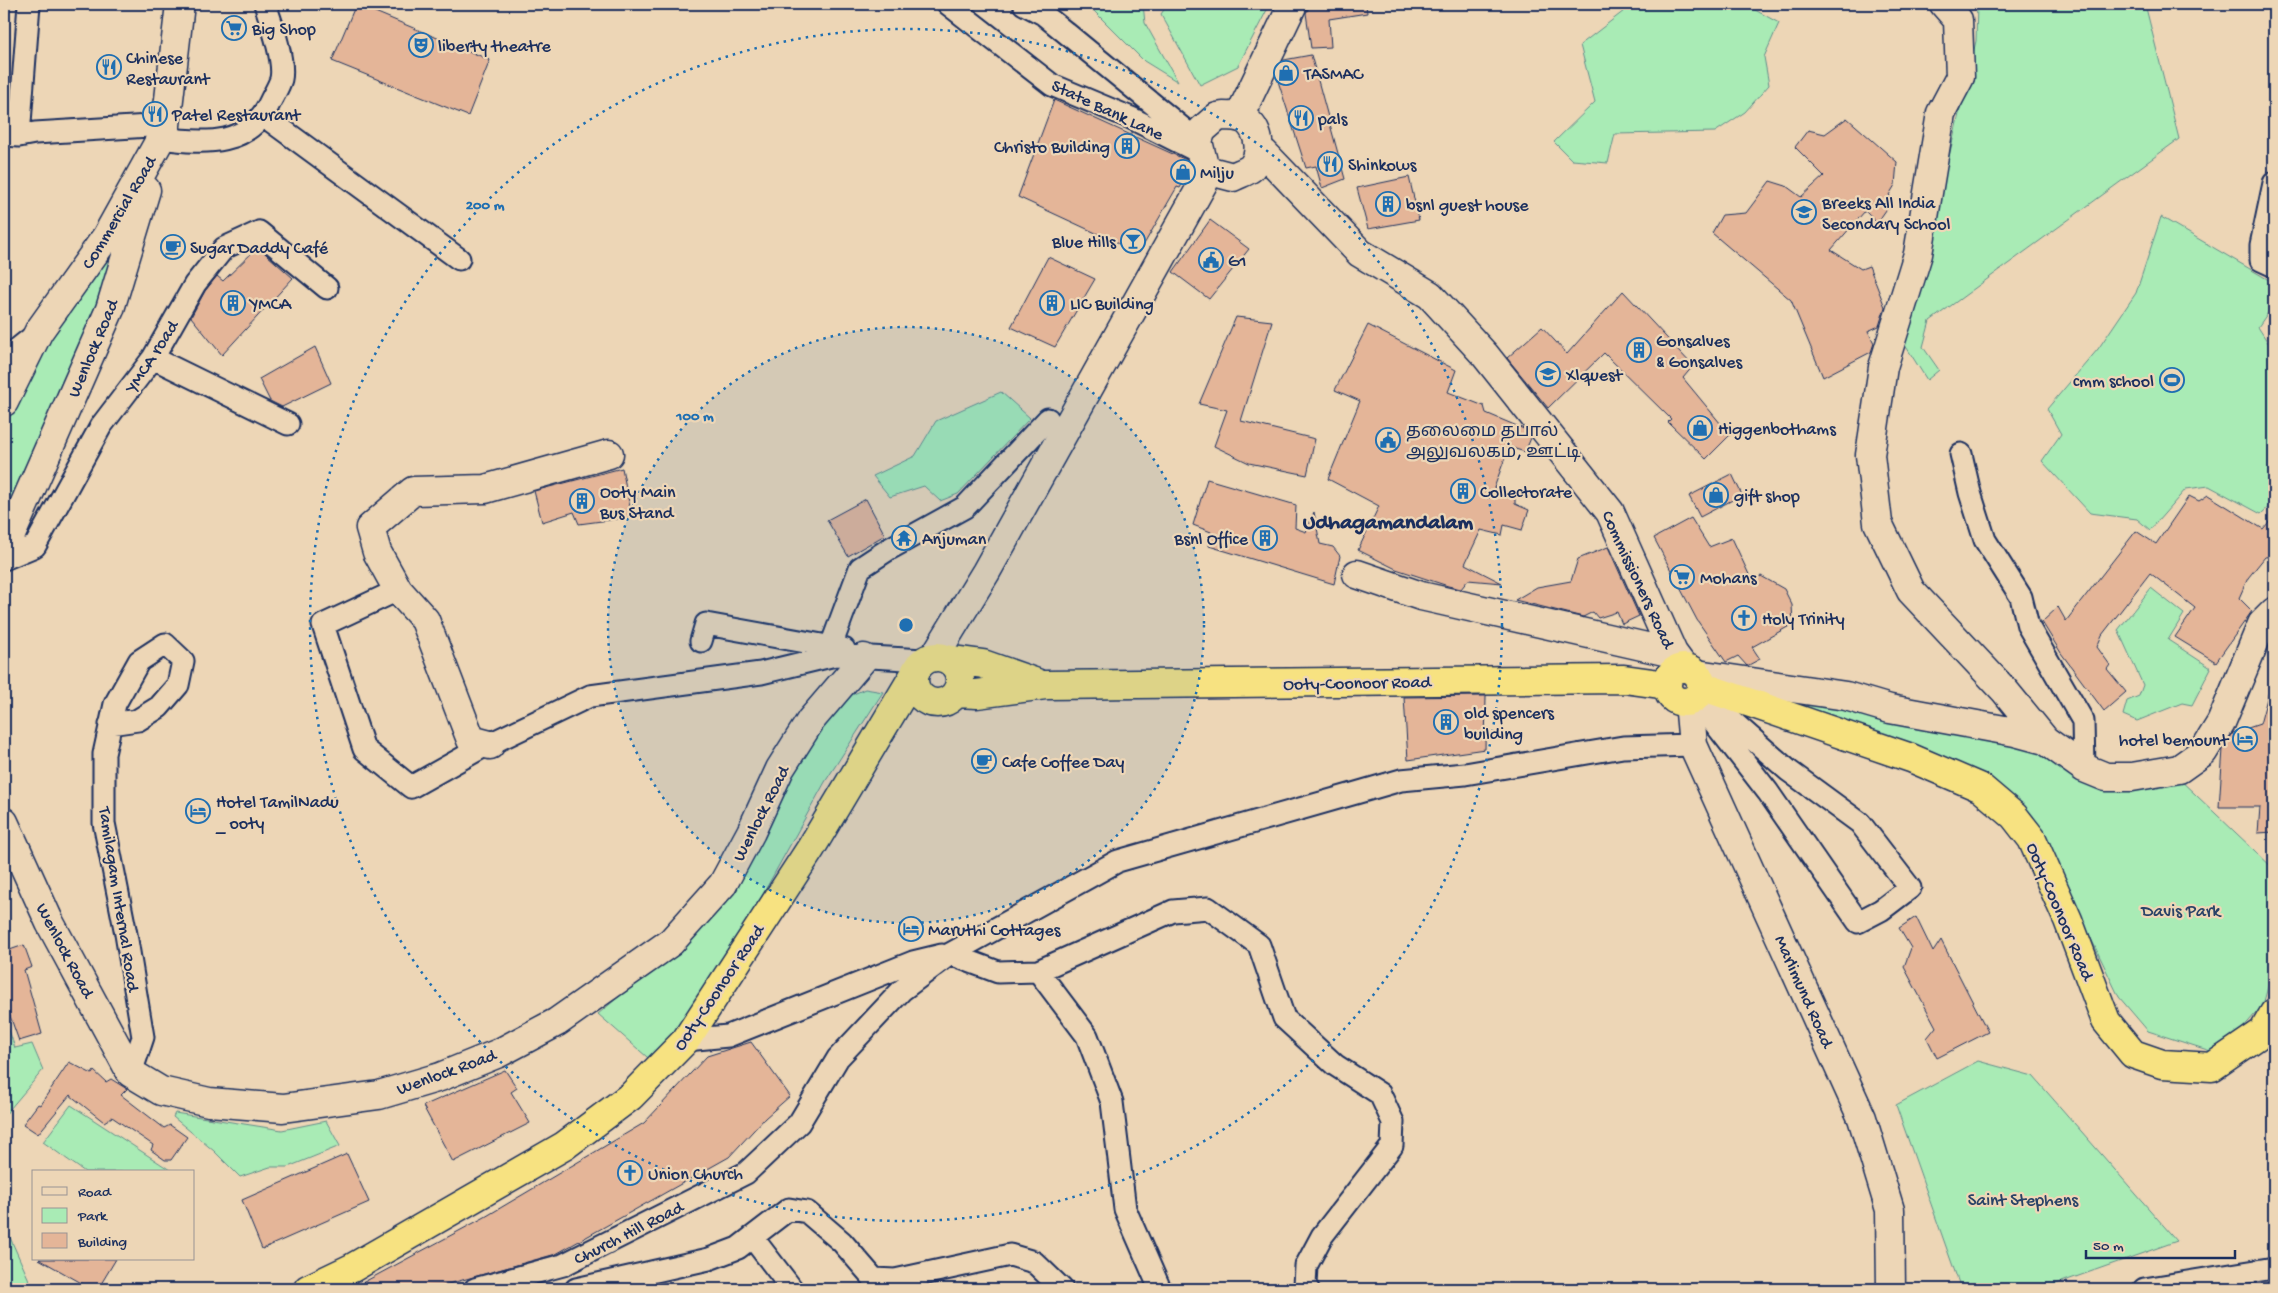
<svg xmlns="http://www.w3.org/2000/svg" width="2278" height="1293" font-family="'Gochi Hand','Noto Sans Tamil',sans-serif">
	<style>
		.green { fill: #a9ebb5; stroke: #628d8a }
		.building { fill: #e4b598; stroke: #1b2f5e }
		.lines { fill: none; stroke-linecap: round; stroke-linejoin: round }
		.street-casing { stroke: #1b2f5e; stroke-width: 25 }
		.secondary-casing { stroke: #1b2f5e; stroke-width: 31 }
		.highway-casing { stroke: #1b2f5e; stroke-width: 31 }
		.street { stroke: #edd6b6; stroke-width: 21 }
		.secondary { stroke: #edd6b6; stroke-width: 28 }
		.highway { stroke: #f7e281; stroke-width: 28 }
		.ring { fill: none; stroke: #1f6fb2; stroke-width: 2.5; stroke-dasharray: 2.5 5 }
		.labels { text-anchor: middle; stroke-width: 4.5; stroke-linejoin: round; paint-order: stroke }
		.poi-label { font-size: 18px; fill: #1b2f5e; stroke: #edd6b6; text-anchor: start }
		.street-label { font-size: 18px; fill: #1b2f5e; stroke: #edd6b6 }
		.park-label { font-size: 18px; fill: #294267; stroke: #edd6b6 }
		.district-label { font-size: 22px; font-weight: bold; fill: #1b2f5e; stroke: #edd6b6 }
		.centre { fill: #1f6fb2; stroke: #edd6b6; stroke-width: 2.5 }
		.ring-label { font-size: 15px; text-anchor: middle; font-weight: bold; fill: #1f6fb2; stroke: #edd6b6; stroke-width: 4.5; stroke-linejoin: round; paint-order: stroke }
	</style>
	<rect width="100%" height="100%" fill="#edd6b6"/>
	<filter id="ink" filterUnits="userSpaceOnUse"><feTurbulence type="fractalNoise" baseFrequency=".02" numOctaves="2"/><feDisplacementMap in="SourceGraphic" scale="10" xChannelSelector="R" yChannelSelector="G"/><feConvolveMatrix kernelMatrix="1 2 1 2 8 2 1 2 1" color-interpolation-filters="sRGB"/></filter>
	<g filter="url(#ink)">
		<path class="green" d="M1087,4H1143L1145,23L1178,82L1144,61Z
			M1168,4H1270L1238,66L1200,85L1161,14Z
			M1633,4H1744L1779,23L1764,57L1769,85L1745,112L1715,132L1615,134L1608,163L1572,160L1554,142L1595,102L1580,45Z
			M1977,4H2145L2179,139L1930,321L1923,347L1939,370L1927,380L1905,345L1976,41Z
			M2161,217L2274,283V304L2258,327L2274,352V502L2261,514L2209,486L2186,489L2150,530L2137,519L2090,513L2042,461L2061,434L2047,409L2098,349L2136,293Z
			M106,237L110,287L4,550V402Z
			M1001,392L1030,418L958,494L940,501L924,486L890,497L873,476L915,456L936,421Z
			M2151,588L2184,614L2168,640L2211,668L2192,705L2182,703L2137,721L2123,715L2127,701L2139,696L2143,685L2118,630Z
			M865,689L883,692L825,782L758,903L655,1064L598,1014L662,961L840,700Z
			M1801,700L2040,746L2070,771L2177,777L2274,869V965L2263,1005L2220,1054L2148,1031L2119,997L2032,815L1993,780L1964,765L1783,701Z
			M4,1015L15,1048L32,1044L43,1070L4,1116Z
			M1978,1061L2033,1076L2177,1241L2042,1289H1961L1896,1105Z
			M71,1105L173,1172H85L43,1142Z
			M175,1113L282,1130L326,1121L340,1146L288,1167H270L240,1177L214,1151L173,1117Z
			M4,1224L33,1289H4Z"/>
		<path class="building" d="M356,4L490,60L468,116L332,61Z
			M1311,4H1366L1367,13L1329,19L1331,47L1311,48L1306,13Z
			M1311,55L1345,179L1322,188L1316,166L1306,168L1277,78L1284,60Z
			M1054,100L1186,160L1190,171L1180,188L1177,187L1139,253L1018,197Z
			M1847,118L1897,162L1895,185L1889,195L1893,200L1877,223L1865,211L1831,250L1861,269L1869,266L1885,307L1879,326L1868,331L1874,343L1871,352L1823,377L1791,300L1712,233L1722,215L1746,213L1770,181L1786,186L1801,197L1824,176L1795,147L1808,130L1825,134Z
			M1409,177L1419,220L1368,229L1357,188Z
			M1210,220L1249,249L1209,299L1173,272Z
			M258,247L293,278L222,355L191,317L205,291L217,276L223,281Z
			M1048,257L1095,279L1055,347L1011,327Z
			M1623,291L1693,366L1683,378L1730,435L1706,459L1668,422L1671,419L1604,353L1548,408L1507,358L1542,327L1567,354Z
			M1236,317L1272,321L1241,421L1315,439L1307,475L1249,463L1214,446L1227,410L1199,404Z
			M1368,325L1456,370L1448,392L1484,406L1486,413L1524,429L1531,438L1525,452L1509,447L1494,488L1515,498V504L1529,510L1522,530L1504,525L1502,535L1481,530L1465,564L1502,583L1468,580L1461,589L1448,586L1396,569L1358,550L1379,506L1328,479L1360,401L1335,390Z
			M315,347L331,383L282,407L270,401L259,379Z
			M622,468L632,517L579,524L574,512L542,522L534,491Z
			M1732,474L1742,495L1700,517L1689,496Z
			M1207,479L1296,505L1295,528L1306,532L1314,512L1320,544L1333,547L1340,556L1334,584L1209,546L1211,532L1193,525Z
			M2208,495L2263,529L2274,516V556L2265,557L2248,578L2239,598L2252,611L2216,662L2175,637L2195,608L2150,573L2102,635L2097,647L2110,665L2107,669L2126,692L2104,711L2061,653L2042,622L2058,607L2066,621L2136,531L2156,544L2189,496L2199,501Z
			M866,499L885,535L848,556L827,520Z
			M1691,518L1709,547L1732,538L1752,581L1761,576L1784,589L1792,605L1793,624L1752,647L1760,659L1747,666L1738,656L1726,662L1697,620L1654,538Z
			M1608,547L1639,616L1622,624L1617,612L1598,618L1593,612L1583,617L1515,600L1537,587L1571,581L1578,559Z
			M2269,691L2274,692V832L2258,833L2260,807H2219L2223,749L2233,733L2260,724Z
			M1486,696L1485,749L1408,760L1404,697Z
			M1916,917L1933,952L1941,940L1988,1032L1937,1058L1927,1038L1936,1027L1904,967L1911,948L1899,928Z
			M24,945L32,967L24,970L42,1034L19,1041L4,999V952Z
			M751,1042L790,1096L765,1118L729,1157L556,1254L441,1286L351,1289L485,1217L644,1123L707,1056Z
			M69,1062L92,1074L94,1071L106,1082L111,1079L127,1089L121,1095L164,1128L170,1125L187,1137L171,1160H165L151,1150L153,1145L112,1117L104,1122L70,1095L38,1134L23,1124L38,1104L40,1105Z
			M505,1070L517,1088L511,1092L530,1123L453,1162L423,1106Z
			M347,1154L369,1202L262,1249L242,1200Z
			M39,1259H116L98,1289H92Z"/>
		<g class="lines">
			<defs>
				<path id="street" d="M948,4L1052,85L1131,118L1201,153
					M1024,4L1043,14L1198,141
					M264,116L459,259
					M4,135L19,136L35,133L166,125
					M19,136L29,4
					M161,138C206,144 250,147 271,100C274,94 279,86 281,79C285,60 271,22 265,4
					M2274,183L2261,245V260L2274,266
					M4,355H10L35,335
					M153,358L288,424
					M1961,454L1970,493L1985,540L2021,597L2028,626L2083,721L2084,768
					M4,559L35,546L101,426L153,358L195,284L224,248L259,232L327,288
					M398,590L323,625L364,749L411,787L477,750L590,696L761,673L835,655L924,660
					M701,641L706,624L844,649
					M831,646L860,568L889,549L965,507L1048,419
					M1695,698L1768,792L1858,922L1881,910L1910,888L1860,823L1789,771L1700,693
					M110,724L138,720L159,707L178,685L183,661L165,644L139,661L115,704L104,754V823L126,934L143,1037L131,1073
					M1038,971L1087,1036L1112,1102L1125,1209L1160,1289
					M686,1040L728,1036L913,962L942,955
					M752,1237L792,1289
					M475,1289L563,1265L746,1173L799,1123L838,1058L902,990L950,954
					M576,1289L709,1259L738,1248L789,1209L807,1212L842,1242L874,1279L895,1280L1010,1255L1034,1262L1062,1289
					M1308,1289L1305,1286L1306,1266L1322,1236L1392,1146L1393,1122L1380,1094L1335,1065L1284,1018L1259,945L1208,908L1173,911L1038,971L998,972L950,954L1118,861L1356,793L1401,780L1465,774L1623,747L1693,745
					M2144,1289L2274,1268"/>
				<path id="secondary" d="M1944,4L1958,20L1960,77L1941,113L1918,254L1883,367L1870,455L1878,523L1911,591L2005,691L2045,740
					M1223,116C1231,116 1240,116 1247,121C1260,132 1263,155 1251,168C1246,172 1238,174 1233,177L1210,171L1204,166L1198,141L1202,130L1217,117Z
					M1239,117L1293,4
					M1259,151L1264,153L1360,253L1430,295L1485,355L1610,512L1673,653L1684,668
					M4,402L39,331L106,237L161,138L166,125L180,4
					M4,551L110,309L146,190
					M1357,574L1421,596L1673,653
					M934,657L986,572L1210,171
					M1697,674L1846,696L1890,709L2015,732L2045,740L2084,768L2106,777H2132L2179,769L2203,752L2221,723L2262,624L2274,612
					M1689,702L1693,745L1862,1118L1890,1210L1891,1289
					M490,745L471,740L425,620L398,590L377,552L370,528L413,491L485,489L609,454
					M4,822L50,923L131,1073L161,1091L209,1102L283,1108L379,1095L440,1077L499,1053L557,1022L671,942L723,884L751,832L780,769L811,720L864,658"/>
				<path id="highway" d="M914 680a23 23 0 1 1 46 0a23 23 0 1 1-46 0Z
					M946,659L983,664L1037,683
					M1667 685a17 17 0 1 1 34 0a17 17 0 1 1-34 0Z
					M1701,686L1911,758L1981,788L2014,816L2032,839L2068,920L2106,1021L2133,1054L2162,1064L2212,1067L2263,1032L2274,1013
					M956,693L977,694L1046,685L1624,679L1667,685
					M308,1289L352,1268L564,1146L631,1096L686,1040L811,848L913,677"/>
			</defs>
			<use href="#street" class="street-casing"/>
			<use href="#secondary" class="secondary-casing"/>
			<use href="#highway" class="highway-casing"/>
			<use href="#street" class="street"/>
			<use href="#secondary" class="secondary"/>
			<use href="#highway" class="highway"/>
		</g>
	</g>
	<circle cx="906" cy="625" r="298" fill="#1f6fb2" fill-opacity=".12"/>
	<g class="ring">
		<circle cx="906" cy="625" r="298"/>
		<circle cx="906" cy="625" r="596"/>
	</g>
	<defs>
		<symbol id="supermarket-ring" viewBox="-11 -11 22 22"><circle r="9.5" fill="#edd6b6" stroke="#1f6fb2" stroke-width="1.5"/><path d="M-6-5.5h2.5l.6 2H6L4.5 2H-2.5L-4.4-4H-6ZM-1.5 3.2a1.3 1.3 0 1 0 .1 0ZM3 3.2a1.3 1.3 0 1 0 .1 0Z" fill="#1f6fb2"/></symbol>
		<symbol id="theatre-ring" viewBox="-11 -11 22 22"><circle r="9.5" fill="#edd6b6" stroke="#1f6fb2" stroke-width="1.5"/><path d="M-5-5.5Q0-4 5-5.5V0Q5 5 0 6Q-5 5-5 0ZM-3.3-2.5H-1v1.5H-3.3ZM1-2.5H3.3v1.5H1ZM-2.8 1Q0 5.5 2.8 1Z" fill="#1f6fb2"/></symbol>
		<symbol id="restaurant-ring" viewBox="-11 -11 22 22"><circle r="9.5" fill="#edd6b6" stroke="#1f6fb2" stroke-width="1.5"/><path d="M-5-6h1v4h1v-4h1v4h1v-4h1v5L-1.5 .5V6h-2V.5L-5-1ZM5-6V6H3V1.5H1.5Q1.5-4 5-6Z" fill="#1f6fb2"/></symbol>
		<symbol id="shop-ring" viewBox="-11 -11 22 22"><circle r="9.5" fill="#edd6b6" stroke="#1f6fb2" stroke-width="1.5"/><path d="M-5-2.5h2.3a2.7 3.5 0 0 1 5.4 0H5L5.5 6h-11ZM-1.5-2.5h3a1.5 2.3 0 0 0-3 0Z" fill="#1f6fb2"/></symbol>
		<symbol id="building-ring" viewBox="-11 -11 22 22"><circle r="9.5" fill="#edd6b6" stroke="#1f6fb2" stroke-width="1.5"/><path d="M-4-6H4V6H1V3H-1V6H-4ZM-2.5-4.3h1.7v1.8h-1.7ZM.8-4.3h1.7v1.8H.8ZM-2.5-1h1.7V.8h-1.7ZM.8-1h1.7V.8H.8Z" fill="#1f6fb2"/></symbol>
		<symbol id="school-ring" viewBox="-11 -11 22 22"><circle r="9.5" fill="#edd6b6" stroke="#1f6fb2" stroke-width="1.5"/><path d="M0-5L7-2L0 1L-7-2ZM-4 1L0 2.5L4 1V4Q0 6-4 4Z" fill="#1f6fb2"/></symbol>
		<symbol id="bar-ring" viewBox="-11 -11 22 22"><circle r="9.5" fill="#edd6b6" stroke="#1f6fb2" stroke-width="1.5"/><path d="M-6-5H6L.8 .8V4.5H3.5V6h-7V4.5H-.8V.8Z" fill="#1f6fb2"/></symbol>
		<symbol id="cafe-ring" viewBox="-11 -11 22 22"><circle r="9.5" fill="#edd6b6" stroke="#1f6fb2" stroke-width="1.5"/><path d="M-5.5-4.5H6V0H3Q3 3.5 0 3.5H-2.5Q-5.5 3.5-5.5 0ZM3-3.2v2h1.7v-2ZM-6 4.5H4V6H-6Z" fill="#1f6fb2"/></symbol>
		<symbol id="civic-ring" viewBox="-11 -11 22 22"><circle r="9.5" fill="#edd6b6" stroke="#1f6fb2" stroke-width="1.5"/><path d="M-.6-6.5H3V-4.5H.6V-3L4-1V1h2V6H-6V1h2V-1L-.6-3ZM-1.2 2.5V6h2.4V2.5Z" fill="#1f6fb2"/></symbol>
		<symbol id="stadium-ring" viewBox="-11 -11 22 22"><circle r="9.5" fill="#edd6b6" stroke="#1f6fb2" stroke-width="1.5"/><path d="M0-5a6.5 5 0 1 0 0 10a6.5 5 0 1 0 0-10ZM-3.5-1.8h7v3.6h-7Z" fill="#1f6fb2"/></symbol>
		<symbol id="temple-ring" viewBox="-11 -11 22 22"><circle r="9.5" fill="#edd6b6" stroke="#1f6fb2" stroke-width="1.5"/><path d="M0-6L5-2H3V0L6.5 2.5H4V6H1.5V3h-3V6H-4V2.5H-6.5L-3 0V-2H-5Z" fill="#1f6fb2"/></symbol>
		<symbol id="church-ring" viewBox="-11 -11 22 22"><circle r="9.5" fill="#edd6b6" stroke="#1f6fb2" stroke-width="1.5"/><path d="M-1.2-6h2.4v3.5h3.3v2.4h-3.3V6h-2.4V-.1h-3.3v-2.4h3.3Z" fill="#1f6fb2"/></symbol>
		<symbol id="hotel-ring" viewBox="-11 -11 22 22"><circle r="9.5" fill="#edd6b6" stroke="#1f6fb2" stroke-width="1.5"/><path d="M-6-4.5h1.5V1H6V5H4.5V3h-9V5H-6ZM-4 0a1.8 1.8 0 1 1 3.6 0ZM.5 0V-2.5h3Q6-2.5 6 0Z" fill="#1f6fb2"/></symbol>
	</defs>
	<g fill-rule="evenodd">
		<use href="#supermarket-ring" x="220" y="14" width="28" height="28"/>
		<use href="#theatre-ring" x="407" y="31" width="28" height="28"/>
		<use href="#restaurant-ring" x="95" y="53" width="28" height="28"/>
		<use href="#shop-ring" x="1272" y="59" width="28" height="28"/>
		<use href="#restaurant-ring" x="141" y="100" width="28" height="28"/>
		<use href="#restaurant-ring" x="1287" y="104" width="28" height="28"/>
		<use href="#building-ring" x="1113" y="132" width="28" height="28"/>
		<use href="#restaurant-ring" x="1316" y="150" width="28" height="28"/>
		<use href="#shop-ring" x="1169" y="158" width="28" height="28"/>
		<use href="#building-ring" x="1374" y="190" width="28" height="28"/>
		<use href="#school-ring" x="1790" y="198" width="28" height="28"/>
		<use href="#bar-ring" x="1119" y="227" width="28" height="28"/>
		<use href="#cafe-ring" x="159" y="233" width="28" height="28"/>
		<use href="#civic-ring" x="1197" y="246" width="28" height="28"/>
		<use href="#building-ring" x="219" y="289" width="28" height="28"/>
		<use href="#building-ring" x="1038" y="289" width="28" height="28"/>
		<use href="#building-ring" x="1625" y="336" width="28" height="28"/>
		<use href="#school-ring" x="1534" y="360" width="28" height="28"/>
		<use href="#stadium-ring" x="2158" y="366" width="28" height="28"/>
		<use href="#shop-ring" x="1686" y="414" width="28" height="28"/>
		<use href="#civic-ring" x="1374" y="426" width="28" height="28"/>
		<use href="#building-ring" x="1449" y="477" width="28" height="28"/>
		<use href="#shop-ring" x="1702" y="481" width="28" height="28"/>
		<use href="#building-ring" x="568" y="487" width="28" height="28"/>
		<use href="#temple-ring" x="890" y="524" width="28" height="28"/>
		<use href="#building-ring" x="1251" y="524" width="28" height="28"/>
		<use href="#supermarket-ring" x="1668" y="563" width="28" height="28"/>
		<use href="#church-ring" x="1730" y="604" width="28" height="28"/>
		<use href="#building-ring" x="1432" y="708" width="28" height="28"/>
		<use href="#hotel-ring" x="2231" y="725" width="28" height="28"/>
		<use href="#cafe-ring" x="970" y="747" width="28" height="28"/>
		<use href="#hotel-ring" x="184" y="797" width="28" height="28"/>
		<use href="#hotel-ring" x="897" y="915" width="28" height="28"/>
		<use href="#church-ring" x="616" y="1159" width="28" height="28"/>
	</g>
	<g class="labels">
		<g class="poi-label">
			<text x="252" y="34">Big Shop</text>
			<text x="438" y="51">liberty theatre</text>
			<text x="126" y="63">Chinese<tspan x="126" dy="21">Restaurant</tspan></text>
			<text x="1304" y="79">TASMAC</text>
			<text x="172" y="120">Patel Restaurant</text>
			<text x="1318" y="124">pals</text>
			<text x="1110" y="152" text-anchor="end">Christo Building</text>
			<text x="1348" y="170">Shinkows</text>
			<text x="1200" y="178">Milju</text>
			<text x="1822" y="208">Breeks All India<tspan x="1822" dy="21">Secondary School</tspan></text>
			<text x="1406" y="210">bsnl guest house</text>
			<text x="1116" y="247" text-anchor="end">Blue Hills</text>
			<text x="190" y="253">Sugar Daddy Café</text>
			<text x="1228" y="266">G1</text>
			<text x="250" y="309">YMCA</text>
			<text x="1070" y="309">LIC Building</text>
			<text x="1656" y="346">Gonsalves<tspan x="1656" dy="21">&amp; Gonsalves</tspan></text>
			<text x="1566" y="380">Xlquest</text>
			<text x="2154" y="386" text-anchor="end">cmm school</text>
			<text x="1718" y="434">Higgenbothams</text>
			<text x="1406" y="436">தலைமை தபால்<tspan x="1406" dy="21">அலுவலகம், ஊட்டி</tspan></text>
			<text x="600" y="497">Ooty Main<tspan x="600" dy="21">Bus Stand</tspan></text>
			<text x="1480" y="497">Collectorate</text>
			<text x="1734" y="501">gift shop</text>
			<text x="922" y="544">Anjuman</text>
			<text x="1248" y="544" text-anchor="end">Bsnl Office</text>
			<text x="1700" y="583">Mohans</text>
			<text x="1762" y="624">Holy Trinity</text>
			<text x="1464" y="718">old spencers<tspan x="1464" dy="21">building</tspan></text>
			<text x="2228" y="745" text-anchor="end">hotel bemount</text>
			<text x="1002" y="767">Cafe Coffee Day</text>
			<text x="216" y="807">Hotel TamilNadu<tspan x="216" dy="21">_ ooty</tspan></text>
			<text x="928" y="935">Maruthi Cottages</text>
			<text x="648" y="1179">Union Church</text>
		</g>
		<g class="street-label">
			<text transform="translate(1108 109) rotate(25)" y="6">State Bank Lane</text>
			<text transform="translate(118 212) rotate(-59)" y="6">Commercial Road</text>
			<text transform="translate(92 348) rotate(-67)" y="6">Wenlock Road</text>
			<text transform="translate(151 356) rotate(-57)" y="6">YMCA road</text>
			<text transform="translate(1639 579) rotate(65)" y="6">Commissioners Road</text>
			<text transform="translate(1357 682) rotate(-1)" y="6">Ooty-Coonoor Road</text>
			<text transform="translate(760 813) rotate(-63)" y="6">Wenlock Road</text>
			<text transform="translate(120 899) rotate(81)" y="6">Tamilagam Internal Road</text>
			<text transform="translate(2061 911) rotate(67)" y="6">Ooty-Coonoor Road</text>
			<text transform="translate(66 950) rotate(62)" y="6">Wenlock Road</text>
			<text transform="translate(718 987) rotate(-56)" y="6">Ooty-Coonoor Road</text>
			<text transform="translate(1805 991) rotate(66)" y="6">Marlimund Road</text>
			<text transform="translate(446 1071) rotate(-20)" y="6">Wenlock Road</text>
			<text transform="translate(628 1232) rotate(-27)" y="6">Church Hill Road</text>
		</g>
		<g class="park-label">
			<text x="2181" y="916">Davis Park</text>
			<text x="2023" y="1205">Saint Stephens</text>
		</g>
		<g class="district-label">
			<text x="1388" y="528">Udhagamandalam</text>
		</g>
	</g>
	<circle cx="906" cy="625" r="8" class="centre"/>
	<g class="ring-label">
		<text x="485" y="209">200 m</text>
		<text x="695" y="420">100 m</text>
	</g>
	<rect width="2278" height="1293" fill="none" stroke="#edd6b6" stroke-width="20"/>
	<rect x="10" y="10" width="2258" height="1273" fill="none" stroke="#1b2f5e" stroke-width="2" filter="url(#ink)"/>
	<rect x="32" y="1170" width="162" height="90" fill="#edd6b6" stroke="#999393"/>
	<rect x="42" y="1187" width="25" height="8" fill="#edd6b6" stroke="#999393"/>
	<text x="78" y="1196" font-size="15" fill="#1b2f5e">Road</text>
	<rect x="42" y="1208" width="25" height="15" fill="#a9ebb5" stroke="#999393"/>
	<text x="78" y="1220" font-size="15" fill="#1b2f5e">Park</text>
	<rect x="42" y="1233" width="25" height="15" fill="#e4b598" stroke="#999393"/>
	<text x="78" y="1246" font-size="15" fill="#1b2f5e">Building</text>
	<path d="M2086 1250v8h149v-8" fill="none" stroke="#1b2f5e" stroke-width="2.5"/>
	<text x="2093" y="1250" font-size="15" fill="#1b2f5e" stroke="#edd6b6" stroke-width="4" paint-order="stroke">50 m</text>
</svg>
